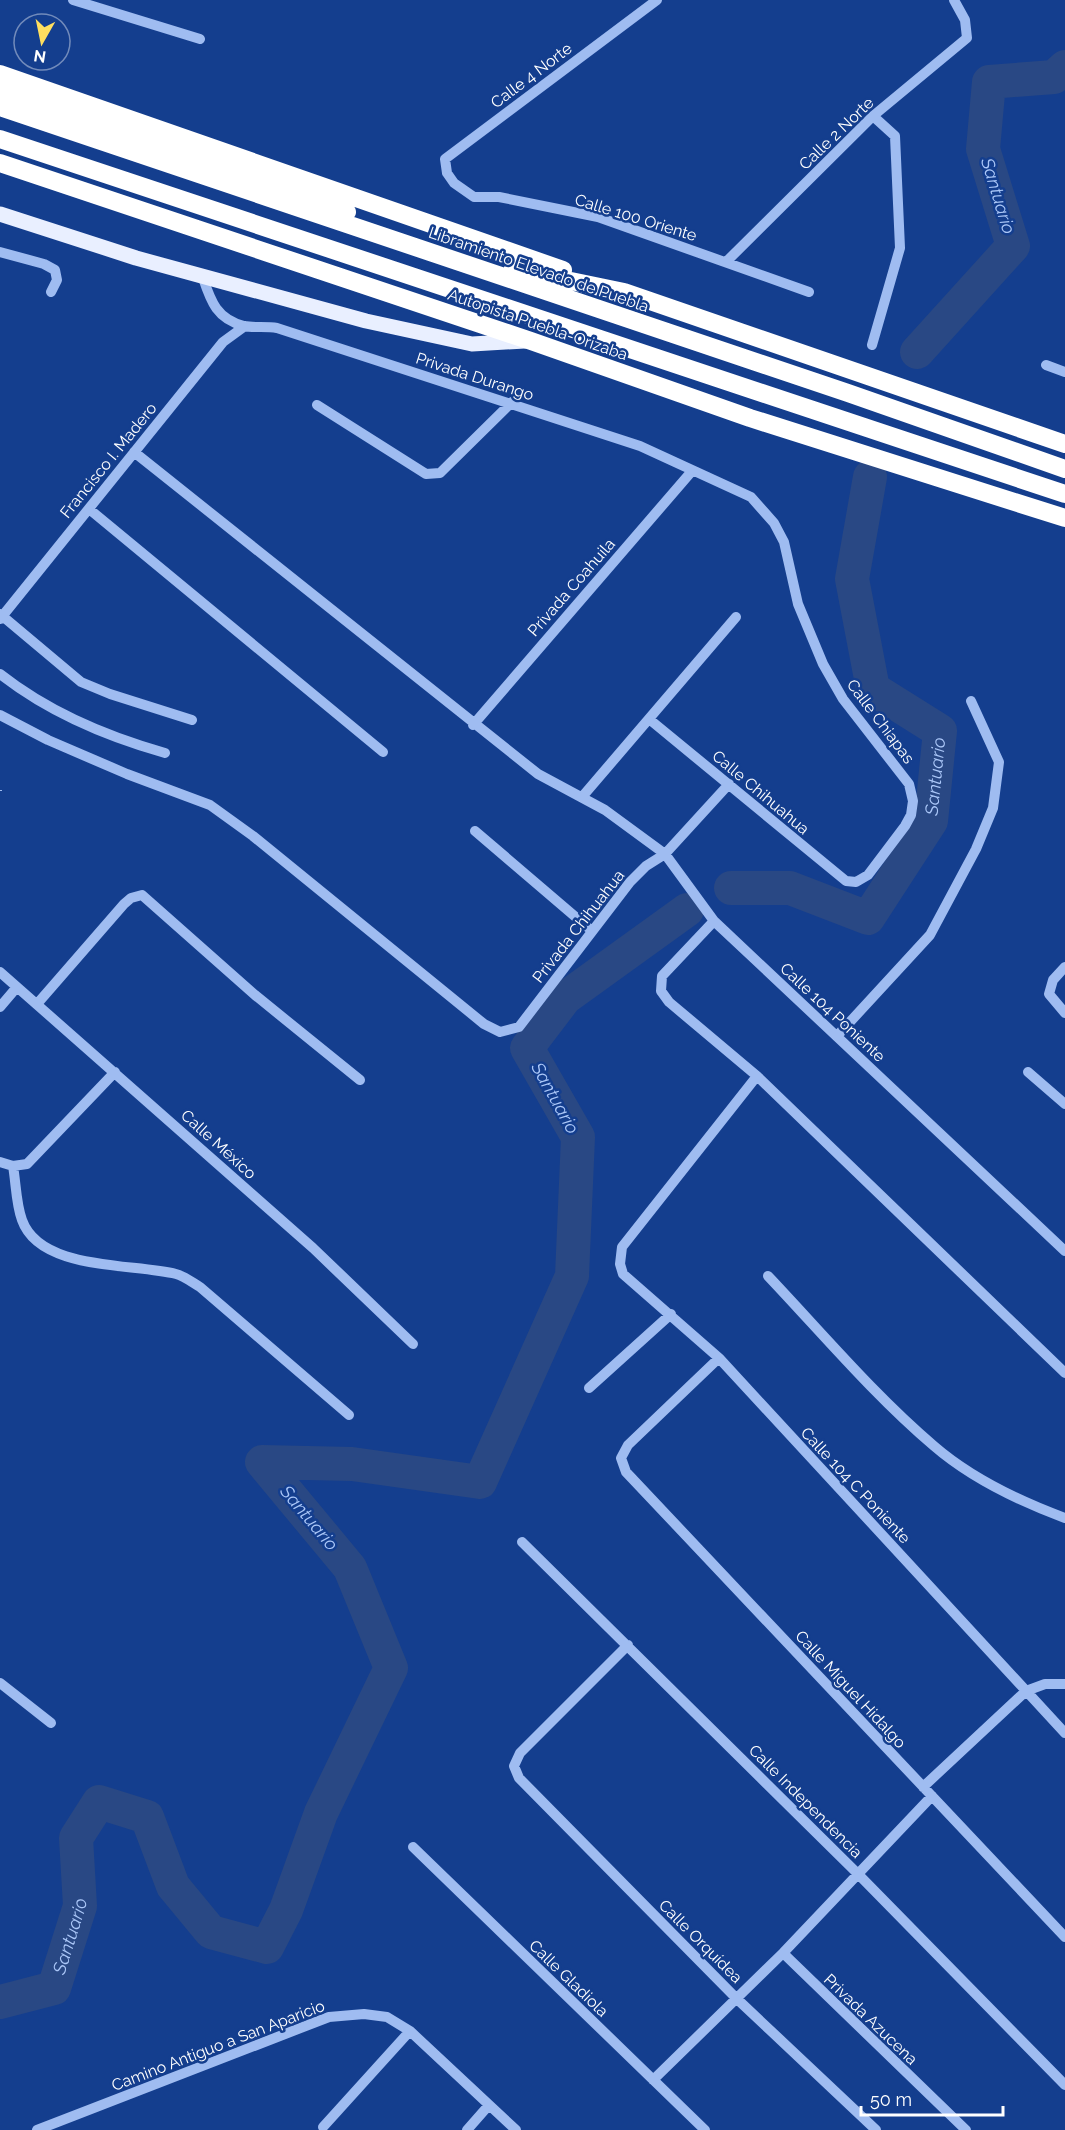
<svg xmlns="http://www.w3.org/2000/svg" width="1065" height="2130" font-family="Raleway,sans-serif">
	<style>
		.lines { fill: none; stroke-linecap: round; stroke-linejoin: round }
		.river { stroke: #294884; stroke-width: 34 }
		.path { stroke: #9fbcf1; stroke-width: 4; stroke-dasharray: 3 4.5; stroke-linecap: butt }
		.minor { stroke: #9fbcf1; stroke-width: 10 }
		.major { stroke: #e9efff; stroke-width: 15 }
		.highway { stroke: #fff; stroke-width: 18 }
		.labels { text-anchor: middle; stroke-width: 5; stroke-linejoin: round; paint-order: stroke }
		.street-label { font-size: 16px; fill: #fff; stroke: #143e8e }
		.water-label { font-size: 18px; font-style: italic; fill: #abc7f8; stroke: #143e8e }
	</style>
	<rect width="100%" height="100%" fill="#143e8e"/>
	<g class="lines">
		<g class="river">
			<path d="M917,352L1013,246L983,149L989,82L1054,77L1065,67"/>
			<path id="s1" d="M731,888H790L868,918L931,821L940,731L873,689L852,579L870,477"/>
			<path id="s2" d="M0,2002L54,1988L80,1906L76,1838L99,1802L147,1817L173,1886L211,1932L267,1947L286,1910L321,1813L391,1668L350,1568L262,1462L352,1464L480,1482L572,1276L578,1137L527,1048L565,998L687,910"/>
		</g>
		<path class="path" d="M0,790V791"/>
		<path class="minor" d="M73,0L200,39
			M657,0L445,159L447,173L454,183L474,197H499L598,217L809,292
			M0,252L44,264L55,270L57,280L51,292
			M727,261L873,116L967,38L965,20L954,0
			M203,278C211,302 217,319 244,326C254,328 267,326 277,328L640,446L751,497L774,523L784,542L798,604L823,664L843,699L909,784L913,801L911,815L905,826L868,875L856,882L846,881L649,719
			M872,345L900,248L895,136L873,116
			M1046,365L1065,372
			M317,405L426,474L440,473L512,402
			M134,452L538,774L605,810L665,854L714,921L1065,1251
			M89,509L383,752
			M0,614L81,682L110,694L192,720
			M0,619L223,342L245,326
			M0,674C47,711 108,737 165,753
			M0,715L48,740L127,774L210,805L253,836L484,1024L500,1032L519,1027L630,882L646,866L665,854L729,784
			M473,725L692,471
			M582,797L736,617
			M475,831L592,931
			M714,921L662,976L661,991L669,1002L757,1076L1065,1373
			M1065,967L1053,980L1049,994L1065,1013
			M0,972L313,1248L413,1344
			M37,1004L124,904L131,898L142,895L255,995L360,1080
			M0,1007L17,987
			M837,1036L930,935L976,849L993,808L999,762L971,701
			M1028,1072L1065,1104
			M757,1076L622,1247L620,1264L623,1274L719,1358L1065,1733
			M0,1162L13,1166L27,1164L115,1072
			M13,1166C16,1183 16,1204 22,1220C40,1271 133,1263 176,1274C184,1276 193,1283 200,1287L349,1415
			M768,1276C822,1333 874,1395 934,1446C971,1478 1019,1501 1065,1518
			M719,1358L628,1445L621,1458L626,1472L1065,1937
			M589,1388L671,1314
			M522,1542L857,1873L1065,2085
			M628,1645L520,1753L514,1766L519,1778L736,1998L876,2130
			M0,1683L51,1723
			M923,1787L1026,1691L1045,1684H1065
			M413,1847L705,2130
			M783,1953L966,2130
			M653,2080L783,1953L932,1796
			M323,2127L410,2031
			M37,2130L329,2017L364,2014L387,2017L410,2031L516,2130
			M467,2130L489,2105"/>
		<path class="major" d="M0,214L136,258L366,321L472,344L525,341"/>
		<path class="highway" d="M0,74L563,270
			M0,92L347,212
			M0,107L848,393L1065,469
			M0,139L1065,494
			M0,163L531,341L750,418L1065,518
			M513,269L624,292L1065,444"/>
	</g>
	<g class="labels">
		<g class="street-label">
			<text transform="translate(531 75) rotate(-37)" y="6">Calle 4 Norte</text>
			<text transform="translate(836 133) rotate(-44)" y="6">Calle 2 Norte</text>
			<text transform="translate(636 217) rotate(17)" y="6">Calle 100 Oriente</text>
			<text transform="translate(539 269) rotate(19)" y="6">Libramiento Elevado de Puebla</text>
			<text transform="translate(538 324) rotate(19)" y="6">Autopista Puebla-Orizaba</text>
			<text transform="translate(475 376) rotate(18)" y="6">Privada Durango</text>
			<text transform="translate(108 460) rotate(-51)" y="6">Francisco I. Madero</text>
			<text transform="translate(571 587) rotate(-49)" y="6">Privada Coahuila</text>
			<text transform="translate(881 721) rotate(53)" y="6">Calle Chiapas</text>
			<text transform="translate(761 792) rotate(40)" y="6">Calle Chihuahua</text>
			<text transform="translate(578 926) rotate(-52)" y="6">Privada Chihuahua</text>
			<text transform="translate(833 1012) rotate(43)" y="6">Calle 104 Poniente</text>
			<text transform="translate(219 1144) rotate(42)" y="6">Calle México</text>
			<text transform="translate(856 1485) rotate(47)" y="6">Calle 104 C Poniente</text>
			<text transform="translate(851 1689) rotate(47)" y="6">Calle Miguel Hidalgo</text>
			<text transform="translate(806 1801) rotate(45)" y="6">Calle Independencia</text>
			<text transform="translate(701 1941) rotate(45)" y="6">Calle Orquídea</text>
			<text transform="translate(569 1978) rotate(44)" y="6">Calle Gladiola</text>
			<text transform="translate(871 2019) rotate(44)" y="6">Privada Azucena</text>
			<text transform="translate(218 2045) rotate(-21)" y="6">Camino Antiguo a San Aparicio</text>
		</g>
		<g class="water-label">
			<text transform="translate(998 196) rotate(73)" y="6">Santuario</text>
			<text dy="6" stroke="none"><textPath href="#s1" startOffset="303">Santuario</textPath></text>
			<text transform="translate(555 1098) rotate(61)" y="6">Santuario</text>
			<text transform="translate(309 1518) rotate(50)" y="6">Santuario</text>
			<text dy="6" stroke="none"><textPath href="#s2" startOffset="110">Santuario</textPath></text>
		</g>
	</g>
	<g transform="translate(42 42) rotate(189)"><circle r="28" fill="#143e8e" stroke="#728bbb" stroke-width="1.5"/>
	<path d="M0-4.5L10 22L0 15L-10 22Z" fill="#ffdf5f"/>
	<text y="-9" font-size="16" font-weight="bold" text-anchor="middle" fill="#ffffff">N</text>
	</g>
	<path d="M861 2106v9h142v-9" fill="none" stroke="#ffffff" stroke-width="3"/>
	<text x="870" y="2106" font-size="18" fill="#ffffff" stroke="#143e8e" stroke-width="4.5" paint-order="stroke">50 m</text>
</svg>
